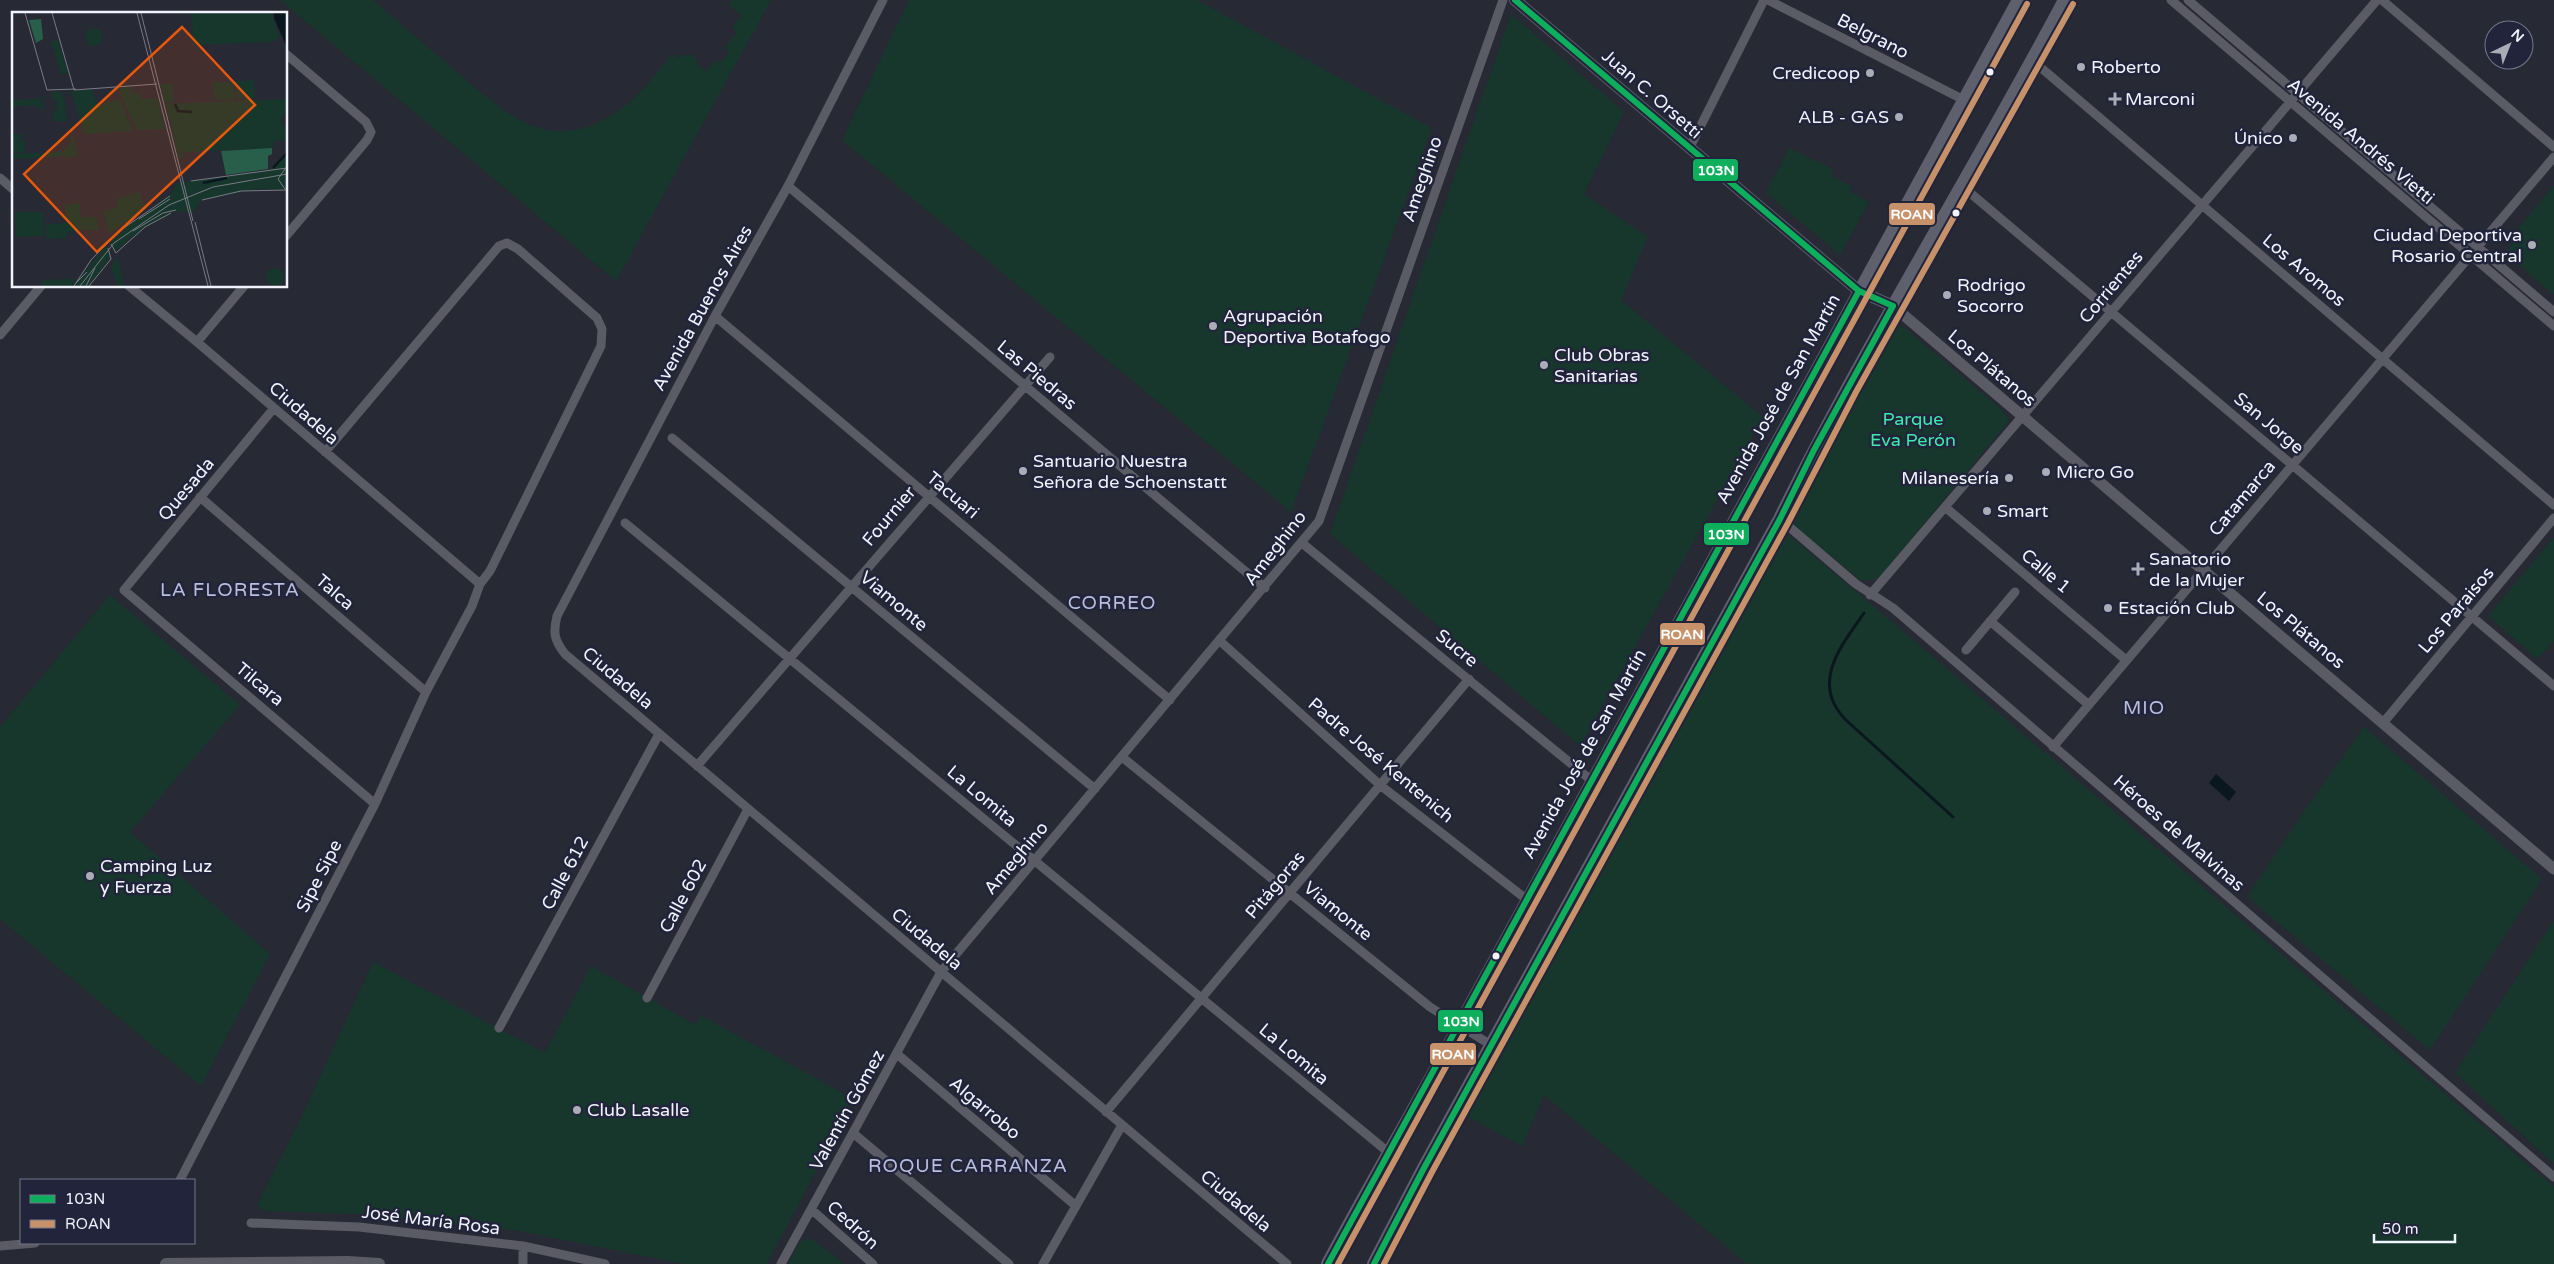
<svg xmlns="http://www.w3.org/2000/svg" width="2554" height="1264" font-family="'Varela Round',sans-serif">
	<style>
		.green { fill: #17372c }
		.water { fill: #0a171f }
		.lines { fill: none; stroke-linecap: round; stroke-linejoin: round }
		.stream { stroke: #0a171f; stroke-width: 3 }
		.minor { stroke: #5a5b65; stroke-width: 9 }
		.tertiary { stroke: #5a5b65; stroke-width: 11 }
		.secondary { stroke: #5a5b65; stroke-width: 12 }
		.primary { stroke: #5f606e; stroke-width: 14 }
		.bus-1-casing { stroke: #21243b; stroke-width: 10 }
		.bus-2-casing { stroke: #21243b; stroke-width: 10 }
		.bus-1 { stroke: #0daf5c; stroke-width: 6 }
		.bus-2 { stroke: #c7916a; stroke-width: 6 }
		.poi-dot { fill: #aaacb7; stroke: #21243b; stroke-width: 2 }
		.bus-dot { fill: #f1f3fd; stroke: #21243b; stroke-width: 2 }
		.labels { text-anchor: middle; stroke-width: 5; stroke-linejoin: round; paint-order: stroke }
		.street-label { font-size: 18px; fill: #f1f3fd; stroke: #21243b }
		.poi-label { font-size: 18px; fill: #f1f3fd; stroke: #21243b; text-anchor: start }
		.park-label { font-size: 18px; fill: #3ee9ae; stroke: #21243b }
		.neighbourhood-label { font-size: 19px; letter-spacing: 1px; fill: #babfdd; stroke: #21243b }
		.inset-river { fill: none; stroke: #0a171f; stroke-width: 2.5 }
		.inset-road { fill: none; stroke: #787a85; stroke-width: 1 }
		.view { fill: #e8590c; fill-opacity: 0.15; stroke: #e8590c; stroke-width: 2.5 }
		.inset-edge { fill: none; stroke: #f1f3fd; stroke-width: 2.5 }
		.line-badge { stroke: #21243b; stroke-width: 2 }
		.badge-label { font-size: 14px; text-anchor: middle; font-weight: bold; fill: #fff }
	</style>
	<rect width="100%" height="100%" fill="#272935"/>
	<path class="green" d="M280,0H373C401,24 429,48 457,72C513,120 555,159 626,105C644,92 658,70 672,54L678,59L681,55H692L699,62L697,64L706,72L716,60L720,63L729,53L724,48L737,33L732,27L742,16L728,4L731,0H771L616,281Z
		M909,0H1197L1432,128L1291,512L842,140Z
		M1511,14L1624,112L1584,194L1648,237L1621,300L1763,417L1580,746L1330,534Z
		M1789,148L1833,169L1831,176L1851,186L1849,191L1869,202L1840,255L1766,193Z
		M2554,185V295L2508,256L2513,234Z
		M1898,325L1905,328L2003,411L2009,421L1878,579L1861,581L1797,528L1792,521L1789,509L1885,335L1891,326Z
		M1781,533L1790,536L1897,626L2554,1187V1264H1747L1544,1095L1522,1146L1461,1113Z
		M2554,537V640L2538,659L2488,616Z
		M110,595L240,705L130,832L270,954L201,1086L0,919V727Z
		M2364,727L2542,879L2430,1050L2247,897L2304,811Z
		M2554,920V1164L2455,1073Z
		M373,962L545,1053L591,966L696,1025L700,1015L854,1099L767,1264H684L514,1230L378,1215L264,1211L257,1205L300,1120Z
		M808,1239L813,1240L845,1264H788L801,1241Z"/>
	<path class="water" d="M2216,774L2236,792L2229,801L2209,783Z"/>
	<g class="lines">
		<path class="stream" d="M1864,613C1841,646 1809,684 1847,721L1953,817"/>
		<path class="minor" d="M883,0L788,186L715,316L557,616C553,633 554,640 565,654L1287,1264
			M1768,0L1964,100
			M2171,0L2554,326
			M2188,0L2554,312
			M2382,0L2554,147
			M286,54L366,122L371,132L367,140L286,236
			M2033,61L2554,505
			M1689,149L1764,0
			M0,178L14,190
			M788,186L1265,588
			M1962,186L2554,686
			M129,286L197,342L480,584
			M715,316L1170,700
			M0,335L41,286
			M197,342L244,286
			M274,408L124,590L375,804
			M672,438L1095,789
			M200,497L426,692
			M1945,507L2126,660
			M1780,519L1856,584L1893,608L2554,1177
			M625,523L1388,1152
			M1302,543L1591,780
			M1870,595L2377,0
			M1990,621L2089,705
			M1220,641L1380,785L1526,899
			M1966,650L2015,592
			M2383,723L2554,518
			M2053,747L2554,157
			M1122,757L1430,1007L1491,1045
			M697,766L1050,357
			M647,998L748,809
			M499,1028L659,734
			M897,1054L1076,1206
			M1106,1112L1469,679
			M853,1133L1009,1264
			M180,1180L375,804L426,692L472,606L480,584L490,571L601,346L602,329L597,318L518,249L507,243L499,246L325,452
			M811,1209L873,1264
			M251,1223L359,1227L523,1246L605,1264
			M0,1246L35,1243
			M523,1264V1246
			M781,1264L941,972L1319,521L1503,0
			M1043,1264L1122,1125"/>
		<path class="tertiary" d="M1893,306L2554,869"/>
		<path class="secondary" d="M1515,0L1859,291L1893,306
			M166,1264L348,1262L379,1264"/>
		<path class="primary" d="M1328,1264C1371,1183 1418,1104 1461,1023C1644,681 1832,341 2019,0
			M1374,1264L1424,1168L1780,519C1867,342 1973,174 2065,0"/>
		<defs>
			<path id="bus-1" d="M1328,1264L1859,291
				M1374,1264L1424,1168L1780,519L1814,450L1893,306L1859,291L1515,0"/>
			<path id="bus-2" d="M1338,1264L2027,4
				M1384,1264L1432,1172L1788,523L1856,392L2073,4"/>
		</defs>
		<use href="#bus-1" class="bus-1-casing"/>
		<use href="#bus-2" class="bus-2-casing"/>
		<use href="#bus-1" class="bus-1"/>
		<use href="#bus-2" class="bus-2"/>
	</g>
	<g class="poi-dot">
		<circle cx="2081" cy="67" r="5"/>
		<circle cx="1870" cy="73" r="5"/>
		<path d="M2112.5 91.5h5v5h5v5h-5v5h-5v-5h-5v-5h5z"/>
		<circle cx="1899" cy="117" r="5"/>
		<circle cx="2293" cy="138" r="5"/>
		<circle cx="2532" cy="245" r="5"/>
		<circle cx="1947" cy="295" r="5"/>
		<circle cx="1213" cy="326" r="5"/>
		<circle cx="1544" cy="365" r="5"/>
		<circle cx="1023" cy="471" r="5"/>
		<circle cx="2046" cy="472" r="5"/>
		<circle cx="2009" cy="478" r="5"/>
		<circle cx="1987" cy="511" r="5"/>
		<path d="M2135.5 561.5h5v5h5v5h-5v5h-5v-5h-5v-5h5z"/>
		<circle cx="2108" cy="608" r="5"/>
		<circle cx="90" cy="876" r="5"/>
		<circle cx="577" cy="1110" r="5"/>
	</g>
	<g class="bus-dot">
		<circle cx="1990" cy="72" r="4.5"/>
		<circle cx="1956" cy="213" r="4.5"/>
		<circle cx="1496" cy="956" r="4.5"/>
	</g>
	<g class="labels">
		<g class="street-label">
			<text transform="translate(1873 36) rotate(27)" y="6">Belgrano</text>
			<text transform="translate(1652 94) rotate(41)" y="6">Juan C. Orsetti</text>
			<text transform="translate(2361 141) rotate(40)" y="6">Avenida Andrés Vietti</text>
			<text transform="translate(1422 179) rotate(-71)" y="6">Ameghino</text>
			<text transform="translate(2304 270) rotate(40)" y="6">Los Aromos</text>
			<text transform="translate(2111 287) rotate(-50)" y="6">Corrientes</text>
			<text transform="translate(702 308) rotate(-61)" y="6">Avenida Buenos Aires</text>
			<text transform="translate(1992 368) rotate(40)" y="6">Los Plátanos</text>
			<text transform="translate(1037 375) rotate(40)" y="6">Las Piedras</text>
			<text transform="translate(1778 399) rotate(-61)" y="6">Avenida José de San Martín</text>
			<text transform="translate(304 413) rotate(41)" y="6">Ciudadela</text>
			<text transform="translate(2269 423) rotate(40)" y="6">San Jorge</text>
			<text transform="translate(186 489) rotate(-50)" y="6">Quesada</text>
			<text transform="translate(953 495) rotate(40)" y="6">Tacuari</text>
			<text transform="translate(2242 498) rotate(-50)" y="6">Catamarca</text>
			<text transform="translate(889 516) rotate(-50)" y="6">Fournier</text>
			<text transform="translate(1275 548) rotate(-52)" y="6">Ameghino</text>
			<text transform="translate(2046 571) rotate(40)" y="6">Calle 1</text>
			<text transform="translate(335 592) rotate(41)" y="6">Talca</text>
			<text transform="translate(894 601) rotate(40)" y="6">Viamonte</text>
			<text transform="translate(2456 610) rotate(-50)" y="6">Los Paraisos</text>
			<text transform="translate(2301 630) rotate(40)" y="6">Los Plátanos</text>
			<text transform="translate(1457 648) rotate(39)" y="6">Sucre</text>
			<text transform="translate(618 678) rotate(40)" y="6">Ciudadela</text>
			<text transform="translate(260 684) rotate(40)" y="6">Tilcara</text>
			<text transform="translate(1584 754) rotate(-61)" y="6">Avenida José de San Martín</text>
			<text transform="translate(1381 760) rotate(40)" y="6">Padre José Kentenich</text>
			<text transform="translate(982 796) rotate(40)" y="6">La Lomita</text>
			<text transform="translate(2179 833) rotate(41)" y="6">Héroes de Malvinas</text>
			<text transform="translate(1016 858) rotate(-50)" y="6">Ameghino</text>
			<text transform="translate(565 873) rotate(-62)" y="6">Calle 612</text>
			<text transform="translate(319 876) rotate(-63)" y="6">Sipe Sipe</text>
			<text transform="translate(1275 885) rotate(-50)" y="6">Pitágoras</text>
			<text transform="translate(683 896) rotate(-62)" y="6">Calle 602</text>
			<text transform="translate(1338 911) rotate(39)" y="6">Viamonte</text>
			<text transform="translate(927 939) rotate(40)" y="6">Ciudadela</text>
			<text transform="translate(1294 1054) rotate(40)" y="6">La Lomita</text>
			<text transform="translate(985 1108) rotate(40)" y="6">Algarrobo</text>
			<text transform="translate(847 1110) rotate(-61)" y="6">Valentín Gómez</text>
			<text transform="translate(1236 1201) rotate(40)" y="6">Ciudadela</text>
			<text transform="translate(431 1220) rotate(7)" y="6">José María Rosa</text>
			<text transform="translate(853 1225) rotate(42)" y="6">Cedrón</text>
		</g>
		<g class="poi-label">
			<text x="2091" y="73">Roberto</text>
			<text x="1860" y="79" text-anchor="end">Credicoop</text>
			<text x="2125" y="105">Marconi</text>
			<text x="1889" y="123" text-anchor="end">ALB - GAS</text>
			<text x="2283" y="144" text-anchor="end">Único</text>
			<text x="2522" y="241" text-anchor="end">Ciudad Deportiva<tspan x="2522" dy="21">Rosario Central</tspan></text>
			<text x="1957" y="291">Rodrigo<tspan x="1957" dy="21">Socorro</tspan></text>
			<text x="1223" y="322">Agrupación<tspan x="1223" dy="21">Deportiva Botafogo</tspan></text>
			<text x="1554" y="361">Club Obras<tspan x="1554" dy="21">Sanitarias</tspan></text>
			<text x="1033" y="467">Santuario Nuestra<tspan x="1033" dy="21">Señora de Schoenstatt</tspan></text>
			<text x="2056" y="478">Micro Go</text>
			<text x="1999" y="484" text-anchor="end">Milanesería</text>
			<text x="1997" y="517">Smart</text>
			<text x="2149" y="565">Sanatorio<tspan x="2149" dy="21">de la Mujer</tspan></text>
			<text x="2118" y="614">Estación Club</text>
			<text x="100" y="872">Camping Luz<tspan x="100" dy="21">y Fuerza</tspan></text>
			<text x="587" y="1116">Club Lasalle</text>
		</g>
		<g class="park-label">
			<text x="1913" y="425">Parque<tspan x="1913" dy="21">Eva Perón</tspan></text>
		</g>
		<g class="neighbourhood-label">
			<text x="230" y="596">LA FLORESTA</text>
			<text x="1112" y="609">CORREO</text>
			<text x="2144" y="714">MIO</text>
			<text x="968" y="1172">ROQUE CARRANZA</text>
		</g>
	</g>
	<g transform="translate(12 12)">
		<rect width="275" height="275" fill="#272935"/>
		<path d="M179,1H260L268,25L260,30L182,33ZM73 25a9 9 0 1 1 18 0a9 9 0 1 1-18 0ZM46,28L56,61L49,63L39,30ZM242,68L243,86L226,87L223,69ZM200,70H220L223,87L203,88ZM149,72H161V90H152ZM119,75L121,82L128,81L130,87L145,86L153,117L125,118L106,76ZM80,77L85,93L108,87L121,119L72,122L59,79ZM40,80H50L66,144L0,147V142L49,140L55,136L60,124L53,94L40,86ZM0,81L3,88L26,87L37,83L29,89L33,100L22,93L5,94L1,97L0,105ZM275,87V99L268,107L275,118V128L262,129L261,136L171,140L172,145L167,146L154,92ZM45,89L49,91L52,93L55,109H41V98L45,99ZM0,121L11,123L7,129L14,128L12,140L0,141ZM275,140V178L245,177L190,188L180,201L163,199L133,215L101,240L98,227L157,184L166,171L258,158ZM128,180L133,198L97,221L91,200L106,195L104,187ZM68,191V205H84L87,217L63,219L54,221V226L34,227V212L54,211L53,192ZM3,200H31L32,224L4,225ZM94,233L99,244L77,274H62ZM106,246L111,267V274H105L99,254ZM254 265a9 9 0 1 1 18 0a9 9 0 1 1-18 0ZM63,267L60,274H31L30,268Z" fill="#17372c"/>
		<path d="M29,7L31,27L24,31L17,8ZM260,136V142L256,144V157L214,163L209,139Z" fill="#275f4b"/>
		<path d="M262,1H275V36L262,6Z" fill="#0a171f"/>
		<path class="inset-river" d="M163,92L166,99L180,100M261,156L275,141M191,171L215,166"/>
		<path class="inset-road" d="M13,1L35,78L64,77M40,1L62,78M125,1L196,274M129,1L181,209M62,78L145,72M273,157L266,167L273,177M179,169L275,156M190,188L229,179L275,178M127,207L158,187M183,210L199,274M121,219L151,201L164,198M99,232L104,241L133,215L159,201M64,271L75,260M62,274L79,248L106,220L158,184M68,274L102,231L157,193L201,175L275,162M74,274L83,256M77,274L99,247L96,236"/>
		<path class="view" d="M170,15L243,93L85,240L12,162Z"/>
		<rect width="275" height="275" class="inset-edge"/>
	</g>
	<g class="line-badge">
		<rect x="1692" y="158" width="47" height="24" rx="5" fill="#0daf5c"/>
		<rect x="1888" y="202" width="48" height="24" rx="5" fill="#c7916a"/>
		<rect x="1703" y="522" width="47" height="24" rx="5" fill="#0daf5c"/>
		<rect x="1659" y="622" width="47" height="24" rx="5" fill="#c7916a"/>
		<rect x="1437" y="1009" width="47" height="24" rx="5" fill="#0daf5c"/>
		<rect x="1429" y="1042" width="48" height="24" rx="5" fill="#c7916a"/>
	</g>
	<g class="badge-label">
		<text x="1716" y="175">103N</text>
		<text x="1912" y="219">ROAN</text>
		<text x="1726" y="539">103N</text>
		<text x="1682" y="639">ROAN</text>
		<text x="1461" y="1026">103N</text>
		<text x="1453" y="1059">ROAN</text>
	</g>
	<rect x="20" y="1179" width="175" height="65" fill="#21243b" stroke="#747789"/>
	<rect x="30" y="1195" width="25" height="8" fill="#0daf5c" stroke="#747789"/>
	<text x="65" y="1204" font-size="15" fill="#f1f3fd">103N</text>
	<rect x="30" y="1220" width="25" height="8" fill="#c7916a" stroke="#747789"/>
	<text x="65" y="1229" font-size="15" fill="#f1f3fd">ROAN</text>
	<g transform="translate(2509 45) rotate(43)"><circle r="24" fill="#21243b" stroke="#747789"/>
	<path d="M0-4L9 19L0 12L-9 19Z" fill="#aaacb7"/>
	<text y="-8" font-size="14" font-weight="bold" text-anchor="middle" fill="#f1f3fd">N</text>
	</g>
	<path d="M2374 1234v8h81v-8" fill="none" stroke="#f1f3fd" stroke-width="2.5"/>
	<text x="2382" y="1234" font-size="15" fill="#f1f3fd" stroke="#21243b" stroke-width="4" paint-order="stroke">50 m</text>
</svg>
